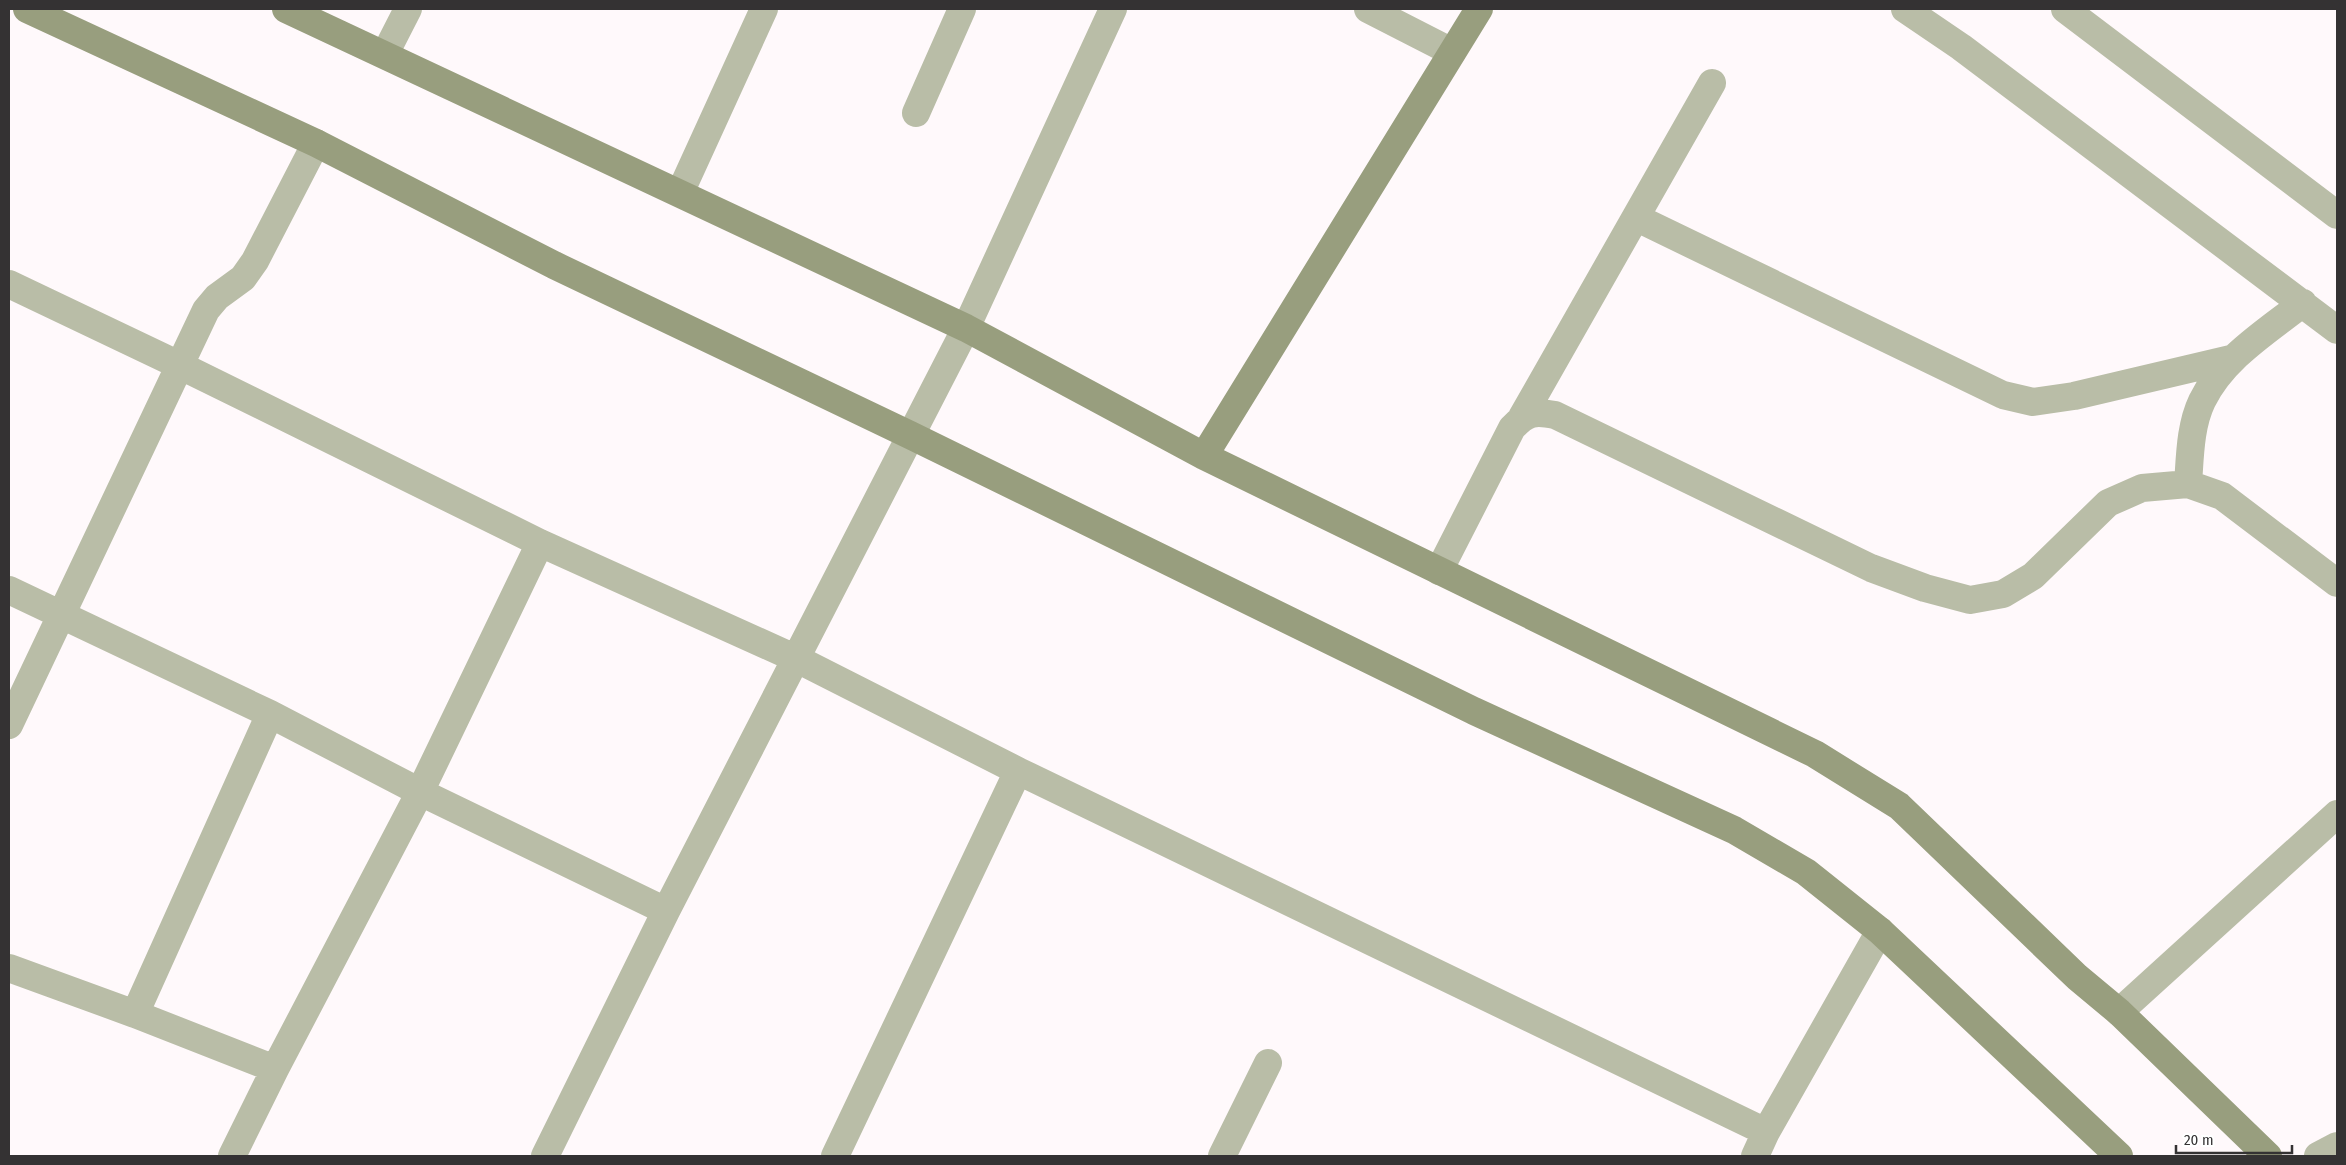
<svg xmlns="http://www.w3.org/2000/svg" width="2346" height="1165" font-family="'Fira Sans Condensed',sans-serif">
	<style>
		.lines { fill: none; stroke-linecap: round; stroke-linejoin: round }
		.street { stroke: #b9bda7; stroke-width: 28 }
		.secondary { stroke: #989e7e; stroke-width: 28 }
	</style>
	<rect width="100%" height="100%" fill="#fff9fb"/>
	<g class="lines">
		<path class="street" d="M1368,9L1452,52
			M1905,9L1961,47L2337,330
			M2065,9L2337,215
			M385,54L408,9
			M916,113L962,9
			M680,193L764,9
			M1637,218L2003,395L2033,402L2074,396L2231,359
			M9,284L179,365L540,543L797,659L1018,771L835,1156
			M1522,417L1712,83
			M2188,484C2190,457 2190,426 2202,401C2223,358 2266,332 2303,303
			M1439,571L1512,428C1527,412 1534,411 1555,415L1871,568L1925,588L1970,600L2003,594L2033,576L2108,503L2142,488L2188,484L2222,496L2337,583
			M9,590L270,714L420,792L666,911
			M9,725L206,310L217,297L243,278L255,261L316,143
			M1018,771L1766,1132
			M9,968L135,1014L275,1069
			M2119,1012L2337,814
			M135,1014L270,714
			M232,1156L275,1069L420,792L540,543
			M545,1156L666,911L966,328L1113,9
			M1222,1156L1268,1063
			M1755,1156L1766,1132L1880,931
			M2318,1156L2337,1146"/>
		<path class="secondary" d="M27,9L316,143L554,265L910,435L1474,711L1734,830L1806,872L1880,931L2119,1156
			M286,9L966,328L1204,456L1815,754L1899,806L2077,977L2119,1012L2268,1156
			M1204,456L1479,9"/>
	</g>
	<rect width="2346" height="1165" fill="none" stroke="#343233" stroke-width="20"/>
	<path d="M2176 1145v8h116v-8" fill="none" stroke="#343233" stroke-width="2.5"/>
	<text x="2184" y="1145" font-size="15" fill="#343233" stroke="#ffffff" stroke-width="4" paint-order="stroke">20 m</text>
</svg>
